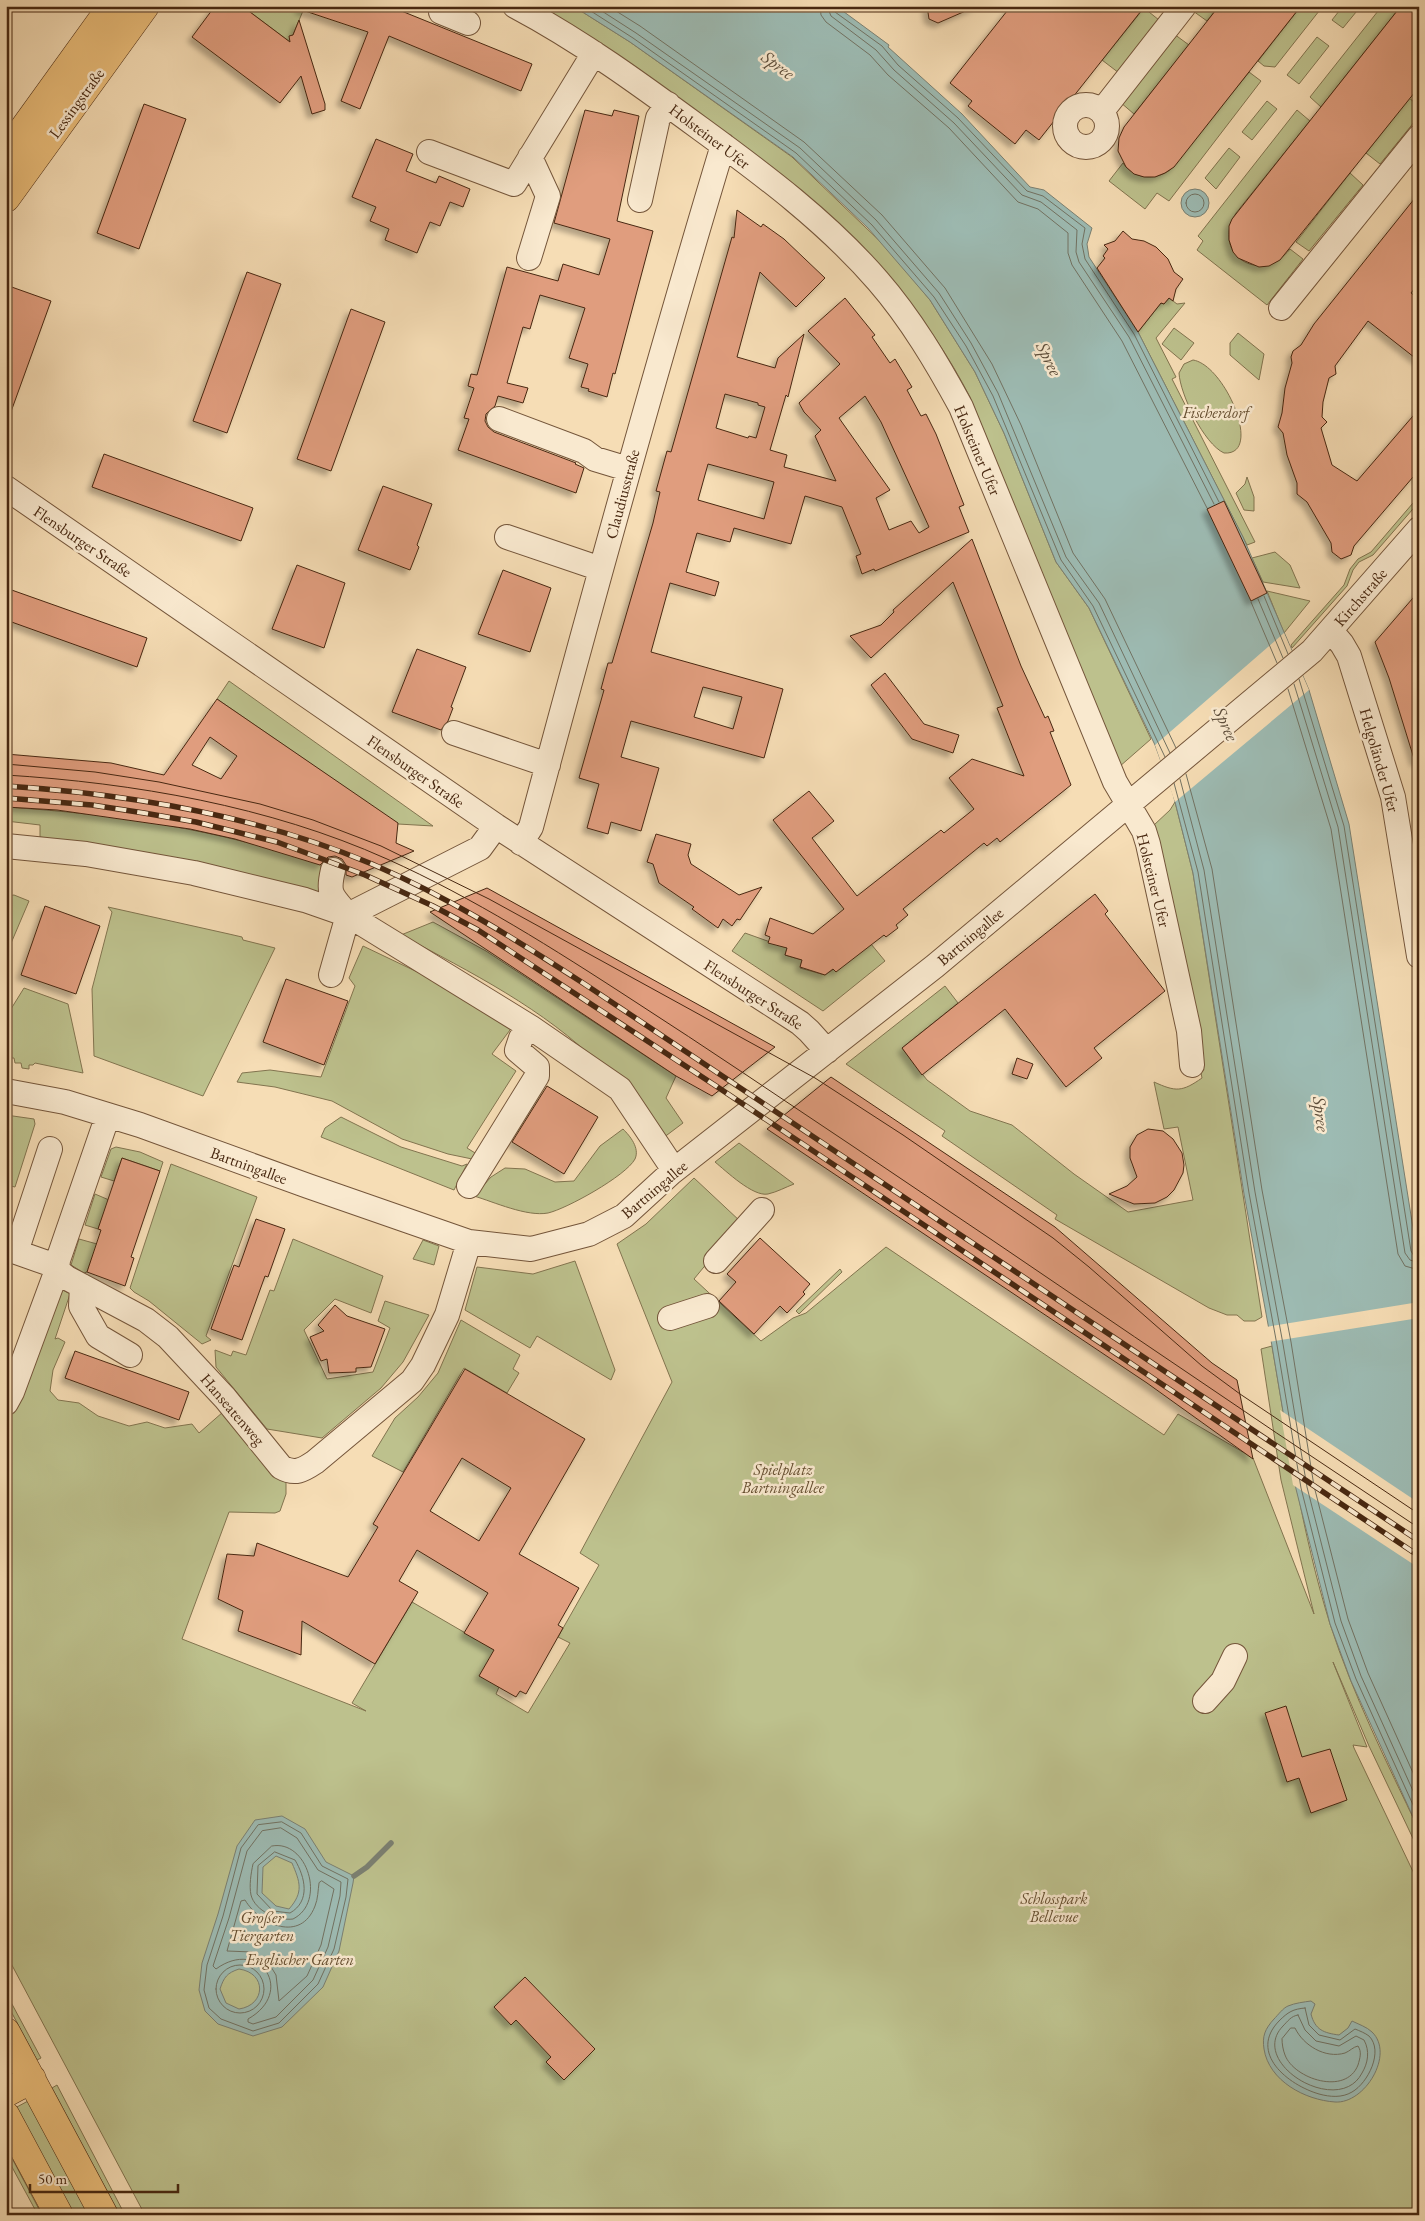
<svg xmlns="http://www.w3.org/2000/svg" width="1425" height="2221" font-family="'EB Garamond',serif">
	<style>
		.green { fill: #bdc18d; stroke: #82744f }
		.water { fill: #9dbbb3; stroke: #7b8072; fill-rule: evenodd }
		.pier { fill: #f6ddb5 }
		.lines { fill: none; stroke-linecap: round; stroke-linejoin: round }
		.shore { stroke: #727262; stroke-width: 1 }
		.stream { stroke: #7b8072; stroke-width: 5.5 }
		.building { fill: #e09d7e; stroke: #482811; fill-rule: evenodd; filter: url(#shadow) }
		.minor-casing { stroke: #74553a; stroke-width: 26 }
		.major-casing { stroke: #482811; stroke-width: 29 }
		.minor { stroke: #f9e9cf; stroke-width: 24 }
		.major { stroke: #ebbe7a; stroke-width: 28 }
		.tram { stroke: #482811; stroke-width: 1 }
		.rail-casing { stroke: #482811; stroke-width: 5.5 }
		.rail { stroke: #f9e9cf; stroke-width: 4; stroke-dasharray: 11; stroke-linecap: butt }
		.labels { text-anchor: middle; stroke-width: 5; stroke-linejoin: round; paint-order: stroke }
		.street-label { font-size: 16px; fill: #482811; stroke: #f9e9cf }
		.park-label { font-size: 16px; font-style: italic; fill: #654e30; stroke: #f9e9cf }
		.water-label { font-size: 18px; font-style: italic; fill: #5d4d3a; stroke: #f9e9cf }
	</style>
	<defs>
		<filter id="shadow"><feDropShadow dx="-4.5" dy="4.5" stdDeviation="2.5" flood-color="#0004"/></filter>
	</defs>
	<rect width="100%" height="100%" fill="#f6ddb5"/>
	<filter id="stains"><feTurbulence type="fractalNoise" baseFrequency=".004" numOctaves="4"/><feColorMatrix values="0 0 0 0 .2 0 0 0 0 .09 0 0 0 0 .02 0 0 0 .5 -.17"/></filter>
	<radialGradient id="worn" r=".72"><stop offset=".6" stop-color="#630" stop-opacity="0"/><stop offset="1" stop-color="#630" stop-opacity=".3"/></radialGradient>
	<path class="green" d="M242,6H305L290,42Z
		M535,6H573L630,42L792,157L887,248L930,300L975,372L1004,433L1056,562L1089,608L1151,739L1119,767L970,397C929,318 870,247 801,191Z
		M1197,6H1219L1207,21L1193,11Z
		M1301,6H1323L1275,67L1264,66L1258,61Z
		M1343,6H1361L1343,28L1332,20Z
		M1382,6H1401L1321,107L1310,97Z
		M1144,8L1159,20L1119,73L1102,60Z
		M1174,34L1189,45L1134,114L1120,102Z
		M1317,37L1329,46L1299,84L1287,75Z
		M1249,72L1261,81L1169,201L1157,193L1145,209L1109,181L1123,163C1134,179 1154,181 1170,170Z
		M1409,98L1419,106V116L1380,164L1366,153Z
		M1267,101L1277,109L1252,140L1242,132Z
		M1297,110L1310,121L1236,213C1210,253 1260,287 1290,249L1303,259L1267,305L1197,250L1203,241L1198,236Z
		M1229,148L1240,157L1216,189L1205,178Z
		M1350,173L1363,185L1309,251L1296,242Z
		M1169,298L1177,304L1185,303L1156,338L1176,377L1172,379L1255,542L1247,545L1138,332L1161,303L1164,304Z
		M1174,328L1194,343L1181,360L1162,344Z
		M1238,333L1264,354L1259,380L1230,355V343Z
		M1193,360C1225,365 1264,456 1224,453C1204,444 1180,394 1179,373L1184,364Z
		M1247,477L1254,497V511L1244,510L1236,493L1245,484Z
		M1419,496V502L1373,555L1359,562L1353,570L1347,586L1292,648L1291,645L1344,585L1350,569L1358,559L1371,552Z
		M1275,552L1290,565L1300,588L1263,582L1252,558Z
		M1267,591L1310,601L1284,633Z
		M229,681L433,826L398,824L217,699Z
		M1175,802L1193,873L1262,1317L1255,1321H1244L1237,1315H1227L1209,1308L1055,1219L1057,1215L942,1136L945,1131L846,1064L945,986L958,1003L902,1048L927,1080L970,1111L1012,1125L1074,1174L1128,1212L1193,1200L1178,1127L1164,1129L1154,1082C1176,1092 1182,1092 1202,1078L1154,825L1170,810Z
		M6,807C113,814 220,829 321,865V896L95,846L40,837V825L6,821Z
		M14,895L29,901L6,955V896Z
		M108,907L229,934L242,937L243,940L275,948L203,1096L94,1056L92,989L112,912Z
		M433,922L486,951L676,1076L666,1098L683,1123L663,1138C642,1114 623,1088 601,1066C545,1009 470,972 401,935Z
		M745,933L787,948L785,955L802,960L800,968L825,975L871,944L885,961L823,1011L732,951Z
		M363,946L453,989L513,1026L492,1054L516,1071L467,1148L480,1156L477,1160L448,1154L402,1139L332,1101L275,1087L237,1082L242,1073L270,1070L321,1077L355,986L349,978Z
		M24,988L68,1004L83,1073L35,1063L33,1065H29V1069L22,1068L21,1063H15L14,1058H6V1017Z
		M6,1115L34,1119L35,1124L15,1187L6,1185Z
		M341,1117L401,1147L462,1166L467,1164L454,1190L321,1137L325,1128Z
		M623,1129C630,1136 640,1148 635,1159C626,1176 566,1209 548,1213C527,1217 494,1202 474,1196L491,1177L505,1168L525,1169L555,1182L574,1181L600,1146Z
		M739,1143L794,1184C786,1187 777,1192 768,1194C753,1197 726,1171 715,1162Z
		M116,1147L140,1152L163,1162L160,1171L122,1158L114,1181L101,1177L111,1149Z
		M171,1164L257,1197L206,1336L211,1340L202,1344L149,1301L134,1292L130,1288Z
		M694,1178L741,1222L694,1279L761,1341L793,1318L806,1313L886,1247L1164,1435L1178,1414L1253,1458L1314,1614L1281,1480L1261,1349L1272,1346C1288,1439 1302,1534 1330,1624C1353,1695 1387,1763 1419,1830V1851L1369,1746L1333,1662L1367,1747L1353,1745L1354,1748L1419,1884V2215H145L6,1954V1395L56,1286L70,1294L55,1339L58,1338L65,1342L53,1370L50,1391L58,1400L79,1403L98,1416L129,1426L147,1422L165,1428L192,1424L199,1433L223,1412L286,1480V1494L280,1511L275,1513L229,1512L182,1639L366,1711L352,1703L412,1602L474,1638H501L499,1687L496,1694L528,1713L570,1643L558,1637L599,1565L580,1553L672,1382L617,1244L646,1224Z
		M95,1194L109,1200L98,1229L85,1225Z
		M79,1239L97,1244L87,1272L84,1273L71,1265Z
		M293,1239L383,1276L371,1313L335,1299L304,1330L327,1379L373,1372L390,1328L378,1321L385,1301L429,1315L403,1362L381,1388L322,1438L267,1429L216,1367L215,1350L231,1356L233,1351L246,1355L270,1290L274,1291Z
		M423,1240L439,1246L434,1265L413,1259Z
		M575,1261L615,1370L611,1380L537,1336L530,1348L465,1310L477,1267L533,1274Z
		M840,1269L842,1272L799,1314L796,1311Z
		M461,1320L520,1355L513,1369L519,1373L507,1393L464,1368L403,1472L372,1456L395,1418L418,1397L438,1373Z
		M6,1993L41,2058L37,2060L6,2002Z
		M57,2085L125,2215H120L52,2088Z
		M28,2101L89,2215H72L15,2108Z
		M6,2147L42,2215H38L6,2156Z"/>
	<path class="water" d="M573,6H836L889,45L888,47L962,114L1030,187L1044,190L1092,228L1087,244L1089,257L1138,332L1243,537L1309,690L1349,824L1419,1266V1830L1351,1681L1330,1624L1296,1489L1272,1346L1244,1194L1193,873L1173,794L1155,745L1089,608L1056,562L1004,433L975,372L930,300L868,228L793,157L630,42Z
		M1181 203a14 14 0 1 1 28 0a14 14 0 1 1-28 0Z
		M282,1816L305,1829L326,1862L354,1876L353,1883L339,1951L323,1987L282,2027L253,2036L218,2024L205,2011L199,1990L202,1963L218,1914L237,1846L255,1820ZM276,1856L292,1863C300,1882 304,1892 289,1909L276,1906L262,1893L263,1867ZM239,1969C267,1973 266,2005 239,2009L226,2003L220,1989C224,1977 227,1973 239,1969Z
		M1311,2001L1315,2004L1311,2014C1315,2030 1324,2033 1339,2035L1348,2028L1352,2021C1358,2024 1367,2027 1372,2032C1395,2054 1365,2104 1335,2102C1305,2100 1269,2081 1264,2049C1262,2036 1265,2029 1274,2019C1278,2015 1283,2008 1288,2006C1295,2003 1304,2002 1311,2001Z"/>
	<path class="pier" d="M1284,633L1309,690L1175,802L1155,745Z
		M1419,1302V1318L1269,1342L1266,1327Z
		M1280,1410L1419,1503V1568L1293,1485Z"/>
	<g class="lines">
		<path class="shore" d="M583,6L633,38L796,153L872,225L934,297L966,346L993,396L1061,560L1093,606L1165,757
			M594,6L636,33L800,148L876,220L939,293L971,343L998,393L1066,557L1099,603L1170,753
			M608,6L640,26L804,142L882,215L945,288L992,364L1021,425L1073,553L1105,599L1176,748
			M820,6L821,15L826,22L870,55L888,75L949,128L1018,202L1038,209L1068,233V253L1072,265L1122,341L1207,508
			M827,6L831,16L876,50L894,70L954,123L1022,195L1041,202L1077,230L1076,252L1079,262L1129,337L1214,504
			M834,6L835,12L882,46L898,65L958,118L1027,191L1043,196L1085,228L1082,244L1085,259L1134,334L1219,502
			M1186 203a9 9 0 1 1 18 0a9 9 0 1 1-18 0Z
			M1264,596L1288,654
			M1258,599L1283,658
			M1251,602L1277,663
			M1299,679L1344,826L1411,1251L1414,1256H1419
			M1294,684L1338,827L1405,1253L1410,1260L1419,1263
			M1288,689L1331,829L1398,1254L1405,1266L1419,1270
			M1186,774L1212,869L1262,1190L1291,1342L1314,1486L1348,1619L1368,1673L1419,1786
			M1180,779L1204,870L1255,1192L1283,1344L1307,1487L1341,1621L1361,1676L1419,1804
			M1174,783L1198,872L1249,1193L1277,1345L1301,1488L1335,1623L1356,1679L1419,1818
			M282,1822L301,1833L322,1866L348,1879L346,1897L334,1949L318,1984L279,2023L253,2031L221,2019L209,2008L204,1990L207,1965L223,1916L241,1848L258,1825Z
			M281,1828L297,1838L318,1870L341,1882L340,1896L328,1947L313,1980L276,2017L253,2024L248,2022V2019C296,1992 260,1937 216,1969L213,1966L229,1918L247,1851L262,1831Z
			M272,1846C307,1839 327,1902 293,1919C278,1921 255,1911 251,1895C249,1886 251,1873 253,1864Z
			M275,1852L295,1860C305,1877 311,1901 290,1913L273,1911L257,1894L258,1866Z
			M322,1881L334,1889L321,1945L307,1976L279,2001L276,1975L268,1962L252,1952L227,1951L241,1901L245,1900C260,1925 301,1943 315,1906C318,1899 318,1890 319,1883Z
			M216 1989a24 24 0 1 1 48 0a24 24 0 1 1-48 0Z
			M1305,2008L1309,2025L1319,2035L1340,2040L1355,2029C1360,2031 1365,2033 1369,2036C1384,2051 1368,2083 1352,2092C1342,2098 1330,2097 1319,2094C1288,2085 1248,2053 1279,2021C1288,2012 1293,2009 1305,2008Z
			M1298,2015L1305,2030L1316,2041L1339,2046L1356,2036L1364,2040C1370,2051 1368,2063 1362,2073C1339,2118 1247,2063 1283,2026C1288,2021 1291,2016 1298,2015Z
			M1291,2028H1295C1303,2045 1325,2059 1345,2053C1350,2051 1353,2047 1358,2046C1362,2052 1360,2058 1358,2065C1346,2096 1294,2079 1285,2055C1283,2050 1282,2044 1282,2039Z"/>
		<path class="stream" d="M354,1876L367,1867L391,1843"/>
	</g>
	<path class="building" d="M215,6H242L290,42L289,36L293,35L299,20L325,104V110L312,114L301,76L280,103L192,37Z
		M300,6H401L399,10L532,64L521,91L389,36L360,109L341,101L368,32L299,9Z
		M927,6H977L938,23L929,19Z
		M1011,6H1145L1039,140L1026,130L1015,144L968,106L972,101L950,83Z
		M1219,6H1301L1174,167L1165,173L1155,177H1144L1134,174L1126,167L1118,151L1119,138L1124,127Z
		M1401,6H1419V87L1280,260L1269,266L1259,267L1238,258L1233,252L1229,240V226L1232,219Z
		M144,104L186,119L139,249L97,233Z
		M585,110L612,116L614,110L639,116L617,221L653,231L615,374L613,373L607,397L588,391L589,389L581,387L588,364L569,358L585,308L540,295L530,329L523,327L507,383L528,388L523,403L498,396L495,406L486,414L485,421L488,427L494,432L576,463L575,464L584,468L576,493L458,450L469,419L464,418L474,388L468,386L471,374L477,375L507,267L558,281L563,264L599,275L610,239L554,223Z
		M376,139L413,154L406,171L436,183L439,176L470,189L463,207L450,202L440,226L430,222L417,253L385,240L389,229L370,221L376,207L352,197Z
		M1419,193V283L1411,293L1419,299V361L1368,321L1335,366L1336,374L1329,378L1323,402L1322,417L1327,422L1321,428L1332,465L1357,481L1419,409V470L1354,546L1351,555L1341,559L1332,552L1331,543L1307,502L1297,494V483L1287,455L1283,433L1278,427L1282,413L1285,388L1292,363L1291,357L1293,351L1301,345L1314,324Z
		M737,210L761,227L763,224L784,239L825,278L796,307L760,272L737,357L775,368L778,358L804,334L788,397L786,395L770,450L787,455L784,467L836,481L815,436L821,430L804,412L799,403L840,364L808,331L845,298L875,335L872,337L890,363L895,359L912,387L907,390L921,416L926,414L936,434L964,505L959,507L969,532L875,571L874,569L862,574L856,556L861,554L842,507L805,496L791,544L734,528L730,542L697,533L686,572L719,582L715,596L670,583L651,652L783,689L764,758L631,721L621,757L659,768L641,831L611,822L608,834L587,828L599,784L579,778L604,690L601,689L608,663H612L653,523L660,492L656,491L667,451L671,452L732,237L734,238ZM725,394L758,403V405L765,407L756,438L749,436L748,438L716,428ZM865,396L881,422L929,527L919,533L911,521L889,530L876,498L890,490L839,418ZM708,464L774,482L764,519L698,500ZM703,687L742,697L733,729L694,717Z
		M1123,231L1132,239L1144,241L1156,247L1168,259L1174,272L1183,279L1176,289L1173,301L1169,298L1164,304L1161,303L1138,332L1097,268L1105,258L1103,256L1108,249L1104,245L1115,241Z
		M247,272L281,284L227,433L193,421Z
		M6,285L51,301L8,420H6Z
		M351,309L385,322L331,471L297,459Z
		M104,454L253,508L241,541L92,487Z
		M383,486L432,504L417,545L419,547L410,570L358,550Z
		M1224,501L1267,593L1251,601L1207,509Z
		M972,539L1021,666L1045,718L1048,716L1054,731L1050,732L1071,785L1000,842L997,838L987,846L984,843L925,891L903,909L908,915L896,925L898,928L886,937L884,935L836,972L833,969L825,975L800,967L802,960L785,955L787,948L768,943L770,937L765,935L770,918L813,934L844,909L773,820L809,791L834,821L812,838L857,896L941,830L944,833L974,809L949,778L972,759L1024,776L997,708L1003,706L953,582L871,658L850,636L881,625L894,612L893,610Z
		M297,565L345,583L324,648L272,629Z
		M503,570L551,588L530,652L478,634Z
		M6,588L147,638L137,667L6,620Z
		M1419,591V761L1415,762L1389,678L1375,642Z
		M417,649L466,667L451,707L453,708L448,721L441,730L392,712Z
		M885,673L924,724L959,735L953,753L912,739L871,685Z
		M217,699L398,823L396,843L414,851L352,877L346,875V865L342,859L335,856L328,857L320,865L235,839L190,829L57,810L6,807V754L111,763L164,775ZM210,737L237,756L221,779L192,765Z
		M656,834L691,844L688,855L691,864L739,895L762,887L740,920L737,919L732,926L723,919L718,928L692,909L694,907L659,883L653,864L647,862Z
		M487,888L775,1047L712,1096L676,1076L430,912Z
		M1095,894L1108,911L1105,914L1165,991L1094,1048L1102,1058L1066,1087L1005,1009L922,1075L902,1048Z
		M45,906L100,926L76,994L21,975Z
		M286,979L348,1001L324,1065L263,1042Z
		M1017,1058L1033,1064L1027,1079L1012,1074Z
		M831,1077L1055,1227L1212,1363L1237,1380L1253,1459L1147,1383L767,1129Z
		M547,1086L598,1117L564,1174L512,1142Z
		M1148,1129L1163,1131L1173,1139L1182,1153L1184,1165L1183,1173L1174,1190L1167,1197L1155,1203L1134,1204L1109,1194L1127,1186L1137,1177L1130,1158V1147L1137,1135Z
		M122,1158L160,1171L131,1257L134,1258L125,1286L87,1272L101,1230L98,1229Z
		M256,1219L285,1229L268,1277L265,1276L242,1340L211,1329L234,1265L239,1267Z
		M760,1238L810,1284L803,1292L805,1294L787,1313L780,1306L754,1334L719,1301L736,1282L727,1274Z
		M335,1305L347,1316L385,1329L371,1367L356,1368V1372L329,1373L327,1359L321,1361L310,1337L324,1331L318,1325Z
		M75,1351L189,1392L179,1420L65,1378Z
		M465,1369L585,1439L519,1554L579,1588L558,1625L563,1628L526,1694L520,1691L516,1697L479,1676L494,1650L464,1633L488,1593L417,1550L399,1581L418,1592L375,1664L302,1621L301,1655L238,1631L243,1611L218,1599L227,1554L254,1556L257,1543L348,1577L378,1527L373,1524ZM462,1458L511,1488L479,1541L430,1511Z
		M1286,1706L1302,1757L1330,1749L1347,1800L1311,1813L1299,1778L1287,1782L1265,1713Z
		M525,1977L595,2049L564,2080L546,2062L551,2057L516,2020L511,2025L494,2007Z"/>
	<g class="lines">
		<defs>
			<path id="minor" d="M515,6C581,41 641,85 701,129C764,175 827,222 878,281C911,319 937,363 961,407L1115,782L1144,831L1148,844L1189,1031L1192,1065
				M441,12L468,23
				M1065 126a21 21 0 1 1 42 0a21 21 0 1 1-42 0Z
				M1102,111L1184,6
				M429,152L514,184L594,53
				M640,200L658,118L668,104
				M529,258L548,196L530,157
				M1281,308L1419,137
				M499,419L584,451L595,459L628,469
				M6,488L496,826L800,1023L809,1031L827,1051
				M507,537L601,569
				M1331,631L1342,644L1349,656L1393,797L1419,956
				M454,733L548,765
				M521,843L531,827C592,599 655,371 723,145
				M6,846L86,854L194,873L305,900L348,915L530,1027L620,1089L674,1170
				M333,870C327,895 332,896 348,915
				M331,975L348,915L480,848L496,826
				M6,1091L65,1102L140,1125L308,1186L469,1242L531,1249L589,1234L624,1216L672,1172L935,966L1312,651L1419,529
				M108,1115L58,1260L57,1270L67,1278L146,1320L168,1337L225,1398L281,1467C295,1475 303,1470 315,1462L412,1381L423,1365L447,1315L469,1242
				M50,1149L16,1252L56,1266
				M469,1186L537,1076V1067L517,1050L521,1038L530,1027
				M716,1261L762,1210
				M82,1286L81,1306L98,1336L130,1355
				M670,1318L707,1306
				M6,1403L12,1392L57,1270
				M1205,1701L1223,1681L1235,1656"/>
			<path id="major" d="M6,153L112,6
				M6,198L145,6
				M6,2032L104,2215
				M6,2093L32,2079
				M6,2116L59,2215"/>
		</defs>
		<use href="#minor" class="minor-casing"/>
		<use href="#major" class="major-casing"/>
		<use href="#minor" class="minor"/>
		<use href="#major" class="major"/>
		<path class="tram" d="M6,764L95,772L159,782L260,804L313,820L381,846L489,899L815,1078L903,1135L1053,1238L1089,1267L1202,1366L1240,1394L1419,1514
			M6,775C134,783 269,806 387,859C474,898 554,949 634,1001C707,1048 779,1097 851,1145C1041,1272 1228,1402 1419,1528"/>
		<defs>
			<path id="rail" d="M6,786C130,794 258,816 372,864C448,897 517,940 586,985L1419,1541
				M6,798L92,805L144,813L196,822L277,842L365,875L433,906L478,930L716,1086L1419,1556"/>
		</defs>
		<use href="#rail" class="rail-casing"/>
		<use href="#rail" class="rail"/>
	</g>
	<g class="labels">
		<g class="street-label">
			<text transform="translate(76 103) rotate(-54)" y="6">Lessingstraße</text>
			<text transform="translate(710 136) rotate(37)" y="6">Holsteiner Ufer</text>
			<text transform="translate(978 450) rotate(67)" y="6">Holsteiner Ufer</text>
			<text transform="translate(622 494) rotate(-75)" y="6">Claudiusstraße</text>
			<text transform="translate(83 541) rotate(34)" y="6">Flensburger Straße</text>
			<text transform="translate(1360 597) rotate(-49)" y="6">Kirchstraße</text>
			<text transform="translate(1380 760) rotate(74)" y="6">Helgoländer Ufer</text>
			<text transform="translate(416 771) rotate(35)" y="6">Flensburger Straße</text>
			<text transform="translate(1154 880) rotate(76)" y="6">Holsteiner Ufer</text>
			<text transform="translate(970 936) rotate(-40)" y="6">Bartningallee</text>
			<text transform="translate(754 994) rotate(33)" y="6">Flensburger Straße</text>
			<text transform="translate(249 1165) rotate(20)" y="6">Bartningallee</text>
			<text transform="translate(654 1189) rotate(-40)" y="6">Bartningallee</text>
			<text transform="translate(233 1409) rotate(49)" y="6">Hanseatenweg</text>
		</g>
		<g class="park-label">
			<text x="1216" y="418">Fischerdorf</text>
			<text x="783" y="1475">Spielplatz<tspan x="783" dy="18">Bartningallee</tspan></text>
			<text x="1054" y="1904">Schlosspark<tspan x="1054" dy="18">Bellevue</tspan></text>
			<text x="262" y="1923">Großer<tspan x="262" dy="18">Tiergarten</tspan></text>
			<text x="300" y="1965">Englischer Garten</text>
		</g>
		<g class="water-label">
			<text transform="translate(778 65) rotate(36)" y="6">Spree</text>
			<text transform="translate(1049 359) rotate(64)" y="6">Spree</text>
			<text transform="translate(1226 724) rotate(66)" y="6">Spree</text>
			<text transform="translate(1321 1114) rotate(83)" y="6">Spree</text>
		</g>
	</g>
	<rect width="1425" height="2221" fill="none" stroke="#f6ddb5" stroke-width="25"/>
	<rect x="8" y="8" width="1410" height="2206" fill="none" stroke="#482811" stroke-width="2.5"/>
	<rect x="12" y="12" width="1400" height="2196" fill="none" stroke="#482811"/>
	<path d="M30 2184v8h148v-8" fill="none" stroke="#482811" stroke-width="2.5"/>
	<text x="38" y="2184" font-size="15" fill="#482811" stroke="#f9e9cf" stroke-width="4" paint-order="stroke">50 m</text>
	<rect width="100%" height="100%" filter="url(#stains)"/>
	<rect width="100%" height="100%" fill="url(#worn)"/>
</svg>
